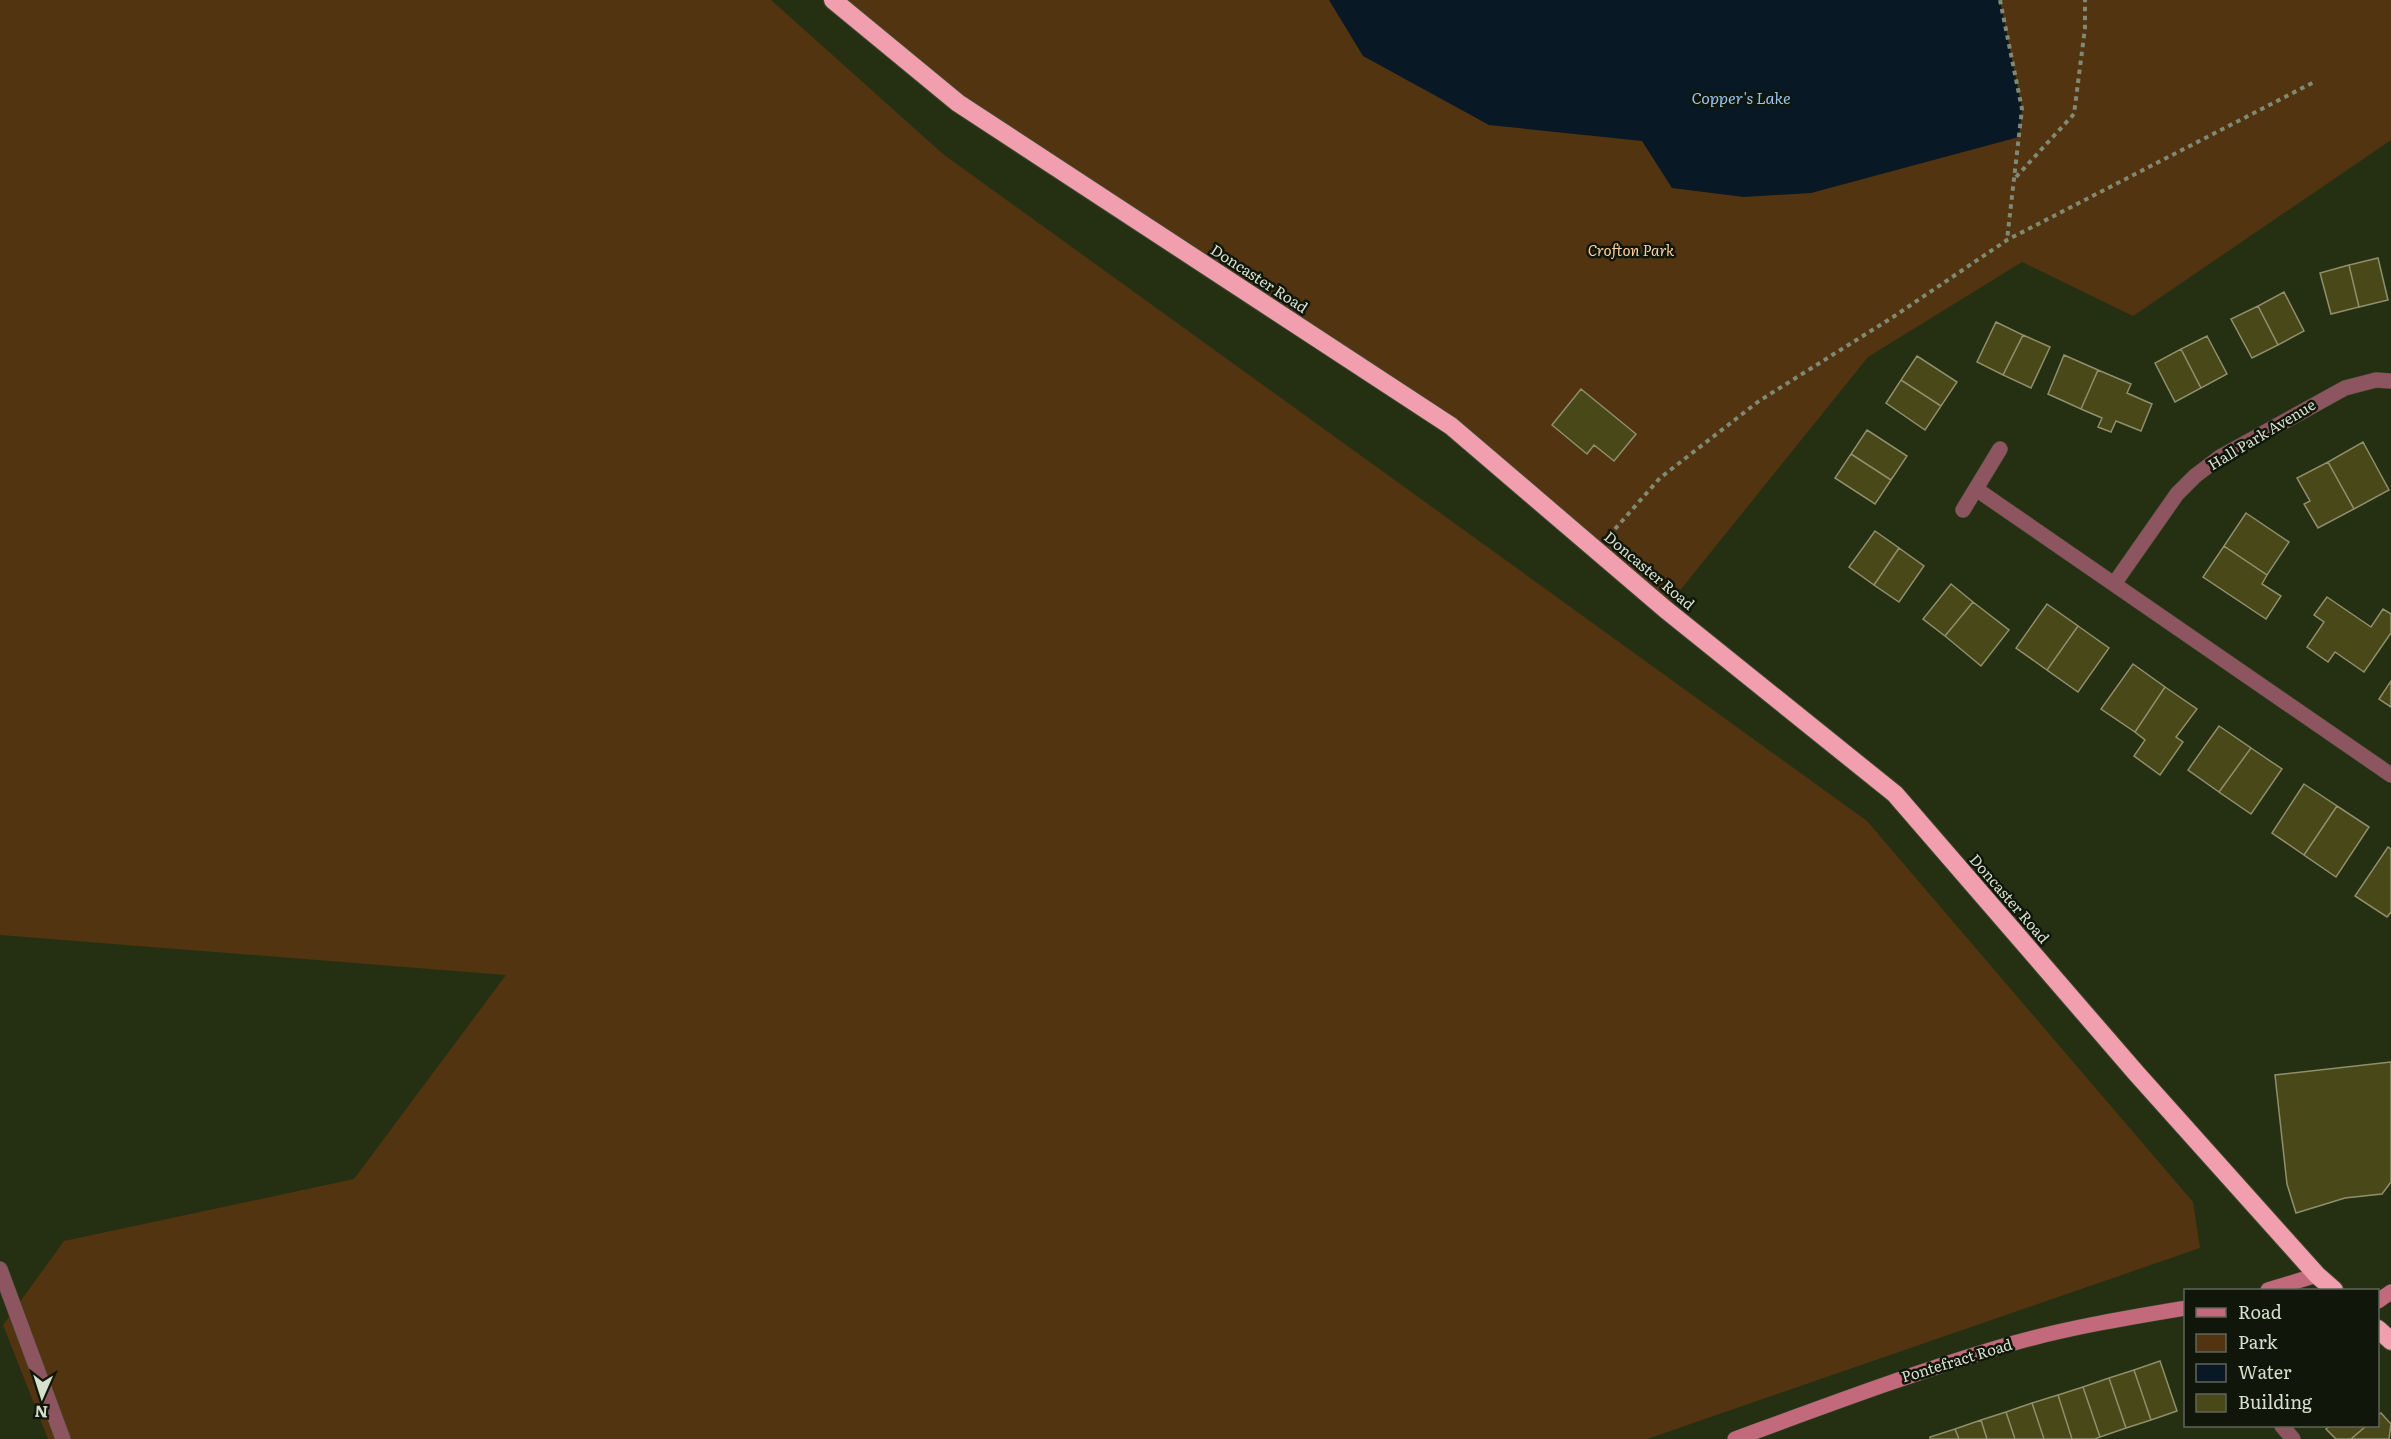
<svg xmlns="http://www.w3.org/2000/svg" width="2391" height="1439" font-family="Literata,serif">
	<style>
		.green { fill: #523410 }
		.water { fill: #091825 }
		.building { fill: #494819; stroke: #908f6c; stroke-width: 1.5 }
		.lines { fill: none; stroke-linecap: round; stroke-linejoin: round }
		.lane-casing { stroke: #414c31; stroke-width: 16 }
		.street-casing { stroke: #414c31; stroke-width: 16 }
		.secondary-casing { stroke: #414c31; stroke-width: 16 }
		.highway-casing { stroke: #414c31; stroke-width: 20 }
		.path { stroke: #808973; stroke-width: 4; stroke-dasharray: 4.5 4.5; stroke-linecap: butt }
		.lane { stroke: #8c5560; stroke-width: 15 }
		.street { stroke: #8c5560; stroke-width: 15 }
		.secondary { stroke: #c26a7c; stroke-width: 15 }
		.highway { stroke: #f19fae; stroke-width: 18 }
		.labels { text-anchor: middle; stroke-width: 5; stroke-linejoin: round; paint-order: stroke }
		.park-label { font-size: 15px; font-style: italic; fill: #fccfa1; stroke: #11160a }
		.street-label { font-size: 15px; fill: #d7dfce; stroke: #11160a }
		.water-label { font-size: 16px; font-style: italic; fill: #96c4ef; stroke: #11160a }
	</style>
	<rect width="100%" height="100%" fill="#253013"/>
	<path class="green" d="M0,0H771L943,154L1867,821L2193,1202L2200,1248L1647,1439H48L3,1325L64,1241L354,1179L506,975L0,935Z
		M833,0H2391V140L2133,316L2022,262L1868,357L1665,609L1451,426L958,103Z"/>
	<path class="water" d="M1329,0H2000L2022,109L2019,137L1811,193L1744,197L1672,188L1642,141L1489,125L1363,56Z"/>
	<path class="building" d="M2378,258L2388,300L2359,307L2349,265Z
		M2349,265L2359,307L2331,314L2320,273Z
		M2284,292L2304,331L2278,345L2258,306Z
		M2258,306L2278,345L2252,358L2231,319Z
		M1996,322L2023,335L2003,375L1977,362Z
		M2023,335L2050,347L2031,388L2003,375Z
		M2207,336L2227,374L2201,388L2181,349Z
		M2181,349L2201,388L2175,402L2155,363Z
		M2064,355L2098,370L2081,409L2048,394Z
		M1917,356L1957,382L1941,406L1901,380Z
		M2098,370L2131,384L2127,393L2152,404L2141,431L2116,421L2111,432L2098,427L2102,418L2081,409Z
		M1901,380L1941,406L1925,430L1886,403Z
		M1581,389L1636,434L1614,461L1594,445L1587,454L1552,425Z
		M1867,430L1907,456L1891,480L1851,454Z
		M2363,442L2389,490L2354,509L2328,462Z
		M1851,454L1891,480L1875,504L1835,478Z
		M2328,462L2354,509L2318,528L2304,504L2310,501L2297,478Z
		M2246,513L2289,542L2267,575L2224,546Z
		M1875,531L1899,548L1874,585L1849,567Z
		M2224,546L2267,575L2262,584L2281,596L2266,619L2203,577Z
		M1899,548L1924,566L1899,602L1874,585Z
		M1951,584L1973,602L1945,636L1923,619Z
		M2327,597L2371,627L2383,609L2391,614V633L2364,672L2335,652L2328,662L2307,647L2324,622L2314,615Z
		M1973,602L2009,630L1981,666L1945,636Z
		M2047,604L2078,626L2047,670L2016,648Z
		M2078,626L2109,648L2078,692L2047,670Z
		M2133,664L2165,687L2135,732L2101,709Z
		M2391,681V707L2379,699Z
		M2165,687L2197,709L2176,737L2183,742L2160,775L2134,756L2145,740L2135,732Z
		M2219,726L2251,748L2219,792L2188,770Z
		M2251,748L2282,769L2251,814L2219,792Z
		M2304,784L2337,806L2304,855L2272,833Z
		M2337,806L2369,827L2336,877L2304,855Z
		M2388,847L2391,849V912L2387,917L2355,896Z
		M2391,1062V1182L2382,1194L2345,1198L2296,1213L2287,1184L2275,1075Z
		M2160,1361L2177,1411L2151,1420L2134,1370Z
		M2134,1370L2151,1420L2126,1428L2109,1378Z
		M2109,1378L2126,1428L2100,1437L2083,1387Z
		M2083,1387L2100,1437L2095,1439H2072L2058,1395Z
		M2058,1395L2072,1439H2044L2032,1403Z
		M2032,1403L2044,1439H2015L2006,1412Z
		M2006,1412L2015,1439H1987L1981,1420Z
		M2381,1413L2391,1424L2389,1439H2351L2366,1426H2378V1415Z
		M1981,1420L1987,1439H1959L1955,1429Z
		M2330,1426H2366L2351,1439H2336L2326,1429Z
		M1955,1429L1959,1439H1930V1437Z"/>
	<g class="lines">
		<defs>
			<path id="lane" d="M0,1269L63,1439
				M2282,1426L2293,1439"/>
			<path id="street" d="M1976,489L2391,775
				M1963,510L2000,449
				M2114,584L2177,494L2195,476L2220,457L2345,388L2376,380L2391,381"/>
			<path id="secondary" d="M2268,1290L2317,1275
				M2378,1301L2391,1292
				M1735,1439C1825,1406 1915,1372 2007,1345C2065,1328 2126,1318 2186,1308"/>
			<path id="highway" d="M833,0L958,103L1451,426L1665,609L1895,794L2137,1074L2317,1275L2334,1290
				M2378,1329L2391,1341"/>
		</defs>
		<use href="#lane" class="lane-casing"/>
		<use href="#street" class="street-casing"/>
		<use href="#secondary" class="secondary-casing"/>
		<use href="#highway" class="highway-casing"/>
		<path class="path" d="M2000,0L2022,109L2007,240
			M2016,177L2074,114L2085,28V0
			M1615,529L1660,478L1759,401L1893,317L2007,240L2316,81"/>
		<use href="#lane" class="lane"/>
		<use href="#street" class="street"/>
		<use href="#secondary" class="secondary"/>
		<use href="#highway" class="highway"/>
	</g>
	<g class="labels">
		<g class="park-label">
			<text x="1631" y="256">Crofton Park</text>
		</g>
		<g class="street-label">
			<text transform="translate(1259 279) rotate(33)" y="5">Doncaster Road</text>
			<text transform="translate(2262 435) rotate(-31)" y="5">Hall Park Avenue</text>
			<text transform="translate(1649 571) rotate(40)" y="5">Doncaster Road</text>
			<text transform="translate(2009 899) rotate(49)" y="5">Doncaster Road</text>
			<text transform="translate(1957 1361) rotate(-17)" y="5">Pontefract Road</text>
		</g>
		<g class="water-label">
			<text x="1741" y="104">Copper's Lake</text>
		</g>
	</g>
	<rect x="2184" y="1289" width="195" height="138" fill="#11160a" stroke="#606658" stroke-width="1.5"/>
	<rect x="2196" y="1308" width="30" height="9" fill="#c26a7c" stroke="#606658" stroke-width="1.5"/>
	<text x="2238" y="1319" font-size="18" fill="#d7dfce">Road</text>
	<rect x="2196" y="1334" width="30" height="18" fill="#523410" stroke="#606658" stroke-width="1.5"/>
	<text x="2238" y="1349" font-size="18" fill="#d7dfce">Park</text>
	<rect x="2196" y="1364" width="30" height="18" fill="#091825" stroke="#606658" stroke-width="1.5"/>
	<text x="2238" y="1379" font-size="18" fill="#d7dfce">Water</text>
	<rect x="2196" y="1394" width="30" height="18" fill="#494819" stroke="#606658" stroke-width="1.5"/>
	<text x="2238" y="1409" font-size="18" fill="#d7dfce">Building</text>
	<g transform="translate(42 1397) rotate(183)" stroke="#11160a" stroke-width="4.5" paint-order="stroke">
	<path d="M0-4.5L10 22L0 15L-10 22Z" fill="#d7dfce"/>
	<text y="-9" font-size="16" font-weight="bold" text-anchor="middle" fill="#d7dfce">N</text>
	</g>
</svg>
